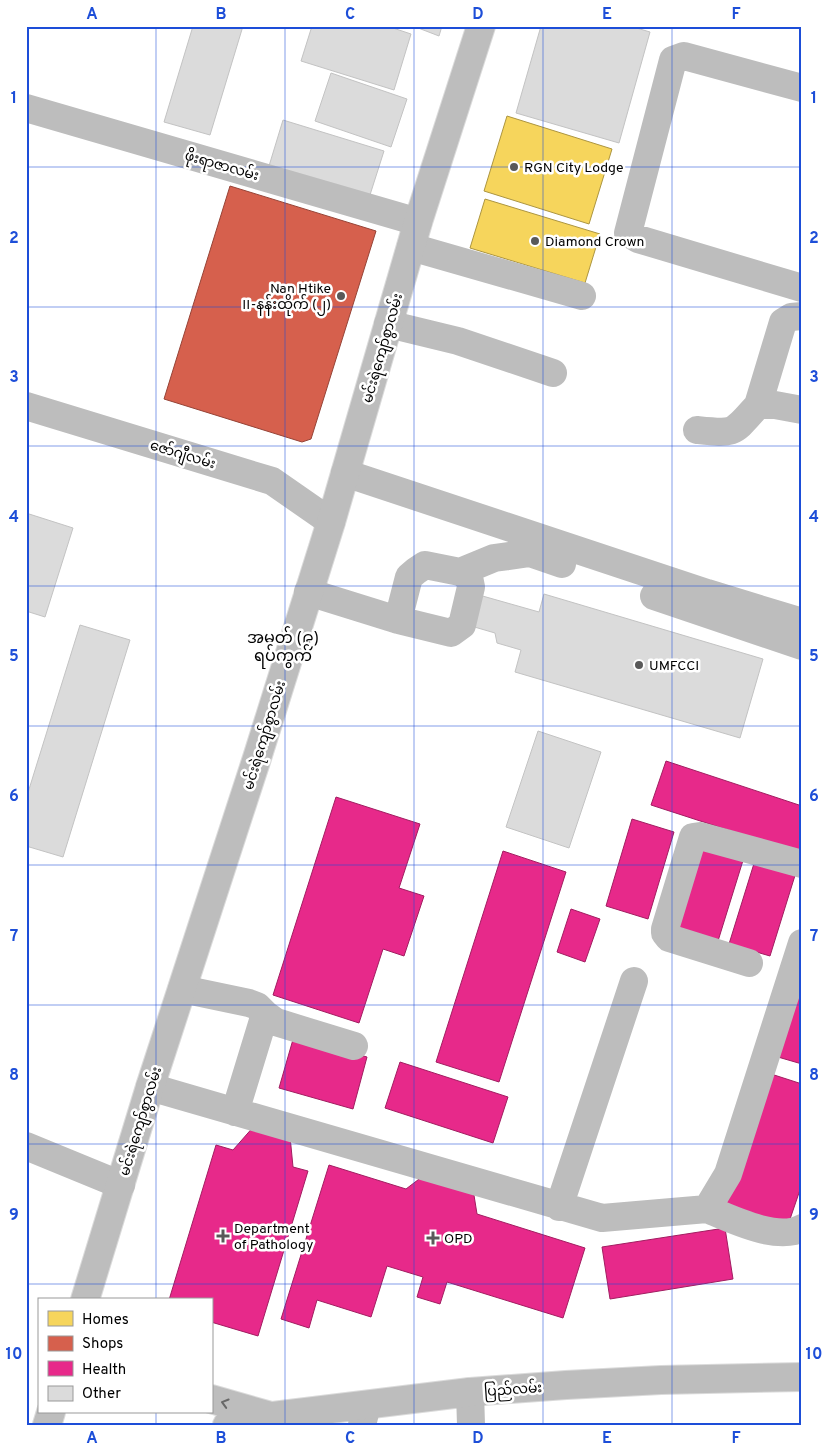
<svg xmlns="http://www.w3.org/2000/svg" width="828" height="1451" font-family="Overpass,'Noto Sans Myanmar',sans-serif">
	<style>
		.homes { fill: #f6d55c; stroke: #ac9540 }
		.shops { fill: #d6604d; stroke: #964336 }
		.health { fill: #e7298a; stroke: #a21d61 }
		.building { fill: #dbdbdb; stroke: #c3c3c3 }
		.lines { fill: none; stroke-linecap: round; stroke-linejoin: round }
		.major-casing { stroke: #dbdbdb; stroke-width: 30 }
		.highway-casing { stroke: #dbdbdb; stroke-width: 30 }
		.minor { stroke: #bdbdbd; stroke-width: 28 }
		.major { stroke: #bdbdbd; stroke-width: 28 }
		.highway { stroke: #bdbdbd; stroke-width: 28 }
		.oneway { stroke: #686868 }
		.grid { fill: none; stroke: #1d4ed8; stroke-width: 1; stroke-opacity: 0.55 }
		.poi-dot { fill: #595959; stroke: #fff; stroke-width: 2 }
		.labels { text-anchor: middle; stroke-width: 5; stroke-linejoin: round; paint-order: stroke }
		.street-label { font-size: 14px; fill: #000; stroke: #fff }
		.poi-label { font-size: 14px; fill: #000; stroke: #fff; text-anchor: start }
		.quarter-label { font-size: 16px; fill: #000; stroke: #fff }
		.neatline { fill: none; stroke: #1d4ed8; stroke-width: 2 }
		.grid-label { font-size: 16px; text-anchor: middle; font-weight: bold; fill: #1d4ed8 }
	</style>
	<rect width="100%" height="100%" fill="#fff"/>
	<path class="homes" d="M507,116L612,149L589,224L484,191Z
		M485,199L600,234L585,283L470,248Z"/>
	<path class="shops" d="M230,186L376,231L311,439L302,442L164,399Z"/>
	<path class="health" d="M666,761L802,806V854L651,805Z
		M336,797L420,824L399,888L424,896L404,956L383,949L359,1023L273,995Z
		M632,819L674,832L648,919L606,906Z
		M702,841L745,854L718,941L676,928Z
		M503,851L566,872L499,1082L436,1062Z
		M756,857L797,869L770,956L729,944Z
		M571,909L600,919L585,962L557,952Z
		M802,981V1064L771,1055Z
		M294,1036L367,1057L353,1109L279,1088Z
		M400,1062L508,1097L493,1143L385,1108Z
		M768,1073L802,1084V1184L788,1225L725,1204Z
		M255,1125L290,1136L293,1167L308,1171L258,1336L211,1322V1300H169L216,1145L233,1150Z
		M329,1165L406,1189L427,1173L473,1189L477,1214L585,1248L563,1318L447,1282L440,1304L417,1297L423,1277L387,1266L371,1317L317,1300L309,1328L281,1319Z
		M725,1228L733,1279L610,1299L602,1247Z"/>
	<path class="building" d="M193,26H243L210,135L164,122Z
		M312,26H387L411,34L394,90L301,61Z
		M413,26H442L439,36Z
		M541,26H630L650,32L619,143L516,113Z
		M331,73L407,99L391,147L315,121Z
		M283,120L384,151L369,198L269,166Z
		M26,513L73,528L45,617L26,611Z
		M544,594L763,659L740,738L515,672L521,650L497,643L495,633L471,626L479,595L539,612Z
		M80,625L130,640L63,857L26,846V799Z
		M538,731L601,752L569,848L506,827Z"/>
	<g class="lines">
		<defs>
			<path id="major" d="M85,1300L150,1087L257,758L331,522L418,222L481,26
				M47,1425L51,1412"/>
			<path id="highway" d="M211,1399L267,1415
				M227,1425L273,1416L470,1392L566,1385L661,1380L802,1377"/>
		</defs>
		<use href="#major" class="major-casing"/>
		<use href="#highway" class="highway-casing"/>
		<path class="minor" d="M802,88L684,56L673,60L628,233L638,239L802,288
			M26,108L418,222
			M411,247L582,296
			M388,324L458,341L553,373
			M758,405L783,322L791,317L802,316
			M26,406L272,481L331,522
			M697,430C736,434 732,434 758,405H775L802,410
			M345,473L707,593L802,622
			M460,572L494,558L530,553L562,564
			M308,592L398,620L451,633L462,625L471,587L469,577L460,572L425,565L416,571L409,577L398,620
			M654,596L802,646
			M749,963L669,938L665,933V929L693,837L700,836L802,864
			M182,989L249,1003L257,1006L265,1014
			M150,1087L602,1218L707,1209L728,1174L802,943
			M235,1112L265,1014L276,1022L354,1046
			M26,1146L121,1185
			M559,1207L634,981
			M707,1209C731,1219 778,1242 802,1228
			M470,1392L471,1425
			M362,1425L367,1405"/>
		<use href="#major" class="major"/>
		<use href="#highway" class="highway"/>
	</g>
	<defs><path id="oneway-chevron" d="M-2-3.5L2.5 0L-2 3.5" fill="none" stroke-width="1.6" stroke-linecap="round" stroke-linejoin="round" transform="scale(1.25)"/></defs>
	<use class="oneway" href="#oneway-chevron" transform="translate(225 1403) rotate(-164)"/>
	<path class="grid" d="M156,26V1300M285,26V1425M414,26V1425M543,26V1425M672,26V1425M26,167H802M26,307H802M26,446H802M26,586H802M26,726H802M26,865H802M26,1005H802M26,1144H802M26,1284H802M156,1412V1425"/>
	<g class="poi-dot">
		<circle cx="514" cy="167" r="5"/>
		<circle cx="535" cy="241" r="5"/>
		<circle cx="341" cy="296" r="5"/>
		<circle cx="639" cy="665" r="5"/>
		<path d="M220.5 1228.5h5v5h5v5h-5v5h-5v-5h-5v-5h5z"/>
		<path d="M430.5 1230.5h5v5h5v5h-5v5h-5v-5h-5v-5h5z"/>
	</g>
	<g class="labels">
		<g class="street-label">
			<text transform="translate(222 165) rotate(16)" y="5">ဖိုးရာဇာလမ်း</text>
			<text transform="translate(382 348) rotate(-74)" y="5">မင်းရဲကျော်စွာလမ်း</text>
			<text transform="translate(183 454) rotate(17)" y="5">ဇော်ဂျီလမ်း</text>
			<text transform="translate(264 735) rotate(-73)" y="5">မင်းရဲကျော်စွာလမ်း</text>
			<text transform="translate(140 1121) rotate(-73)" y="5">မင်းရဲကျော်စွာလမ်း</text>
			<text transform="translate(513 1389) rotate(-4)" y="5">ပြည်လမ်း</text>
		</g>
		<g class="poi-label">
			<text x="524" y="172">RGN City Lodge</text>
			<text x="545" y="246">Diamond Crown</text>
			<text x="331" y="293" text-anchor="end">Nan Htike<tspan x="331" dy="16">II-နန်းထိုက် (၂)</tspan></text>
			<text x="649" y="670">UMFCCI</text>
			<text x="234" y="1233">Department<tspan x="234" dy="16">of Pathology</tspan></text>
			<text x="444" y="1243">OPD</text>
		</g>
		<g class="quarter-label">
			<text x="283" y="643">အမှတ် (၉)<tspan x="283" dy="18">ရပ်ကွက်</tspan></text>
		</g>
	</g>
	<rect width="828" height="1451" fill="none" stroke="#ffffff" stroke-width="55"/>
	<rect x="38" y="1298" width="175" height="115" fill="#ffffff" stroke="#999999"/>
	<rect x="48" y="1311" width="25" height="15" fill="#f6d55c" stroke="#999999"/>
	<text x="82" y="1324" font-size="15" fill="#000000">Homes</text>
	<rect x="48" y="1336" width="25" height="15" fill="#d6604d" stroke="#999999"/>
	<text x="82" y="1348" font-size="15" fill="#000000">Shops</text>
	<rect x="48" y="1361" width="25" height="15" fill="#e7298a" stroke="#999999"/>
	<text x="82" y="1374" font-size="15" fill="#000000">Health</text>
	<rect x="48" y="1386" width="25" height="15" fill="#dbdbdb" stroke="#999999"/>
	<text x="82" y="1398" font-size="15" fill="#000000">Other</text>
	<rect x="28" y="28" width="772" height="1396" class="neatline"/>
	<g class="grid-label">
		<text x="92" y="19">A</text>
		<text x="221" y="19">B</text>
		<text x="350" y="19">C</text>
		<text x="478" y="19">D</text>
		<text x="607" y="19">E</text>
		<text x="736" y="19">F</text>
		<text x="14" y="103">1</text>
		<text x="814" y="103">1</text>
		<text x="14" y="243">2</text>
		<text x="814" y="243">2</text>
		<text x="14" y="382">3</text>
		<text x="814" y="382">3</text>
		<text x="14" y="522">4</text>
		<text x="814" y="522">4</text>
		<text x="14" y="661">5</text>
		<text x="814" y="661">5</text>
		<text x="14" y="801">6</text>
		<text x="814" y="801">6</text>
		<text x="14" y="941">7</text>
		<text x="814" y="941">7</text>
		<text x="14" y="1080">8</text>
		<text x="814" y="1080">8</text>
		<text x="14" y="1220">9</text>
		<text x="814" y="1220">9</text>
		<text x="14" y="1359">10</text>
		<text x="814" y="1359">10</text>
		<text x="92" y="1443">A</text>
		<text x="221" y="1443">B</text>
		<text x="350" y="1443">C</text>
		<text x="478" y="1443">D</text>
		<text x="607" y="1443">E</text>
		<text x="736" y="1443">F</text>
	</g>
</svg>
